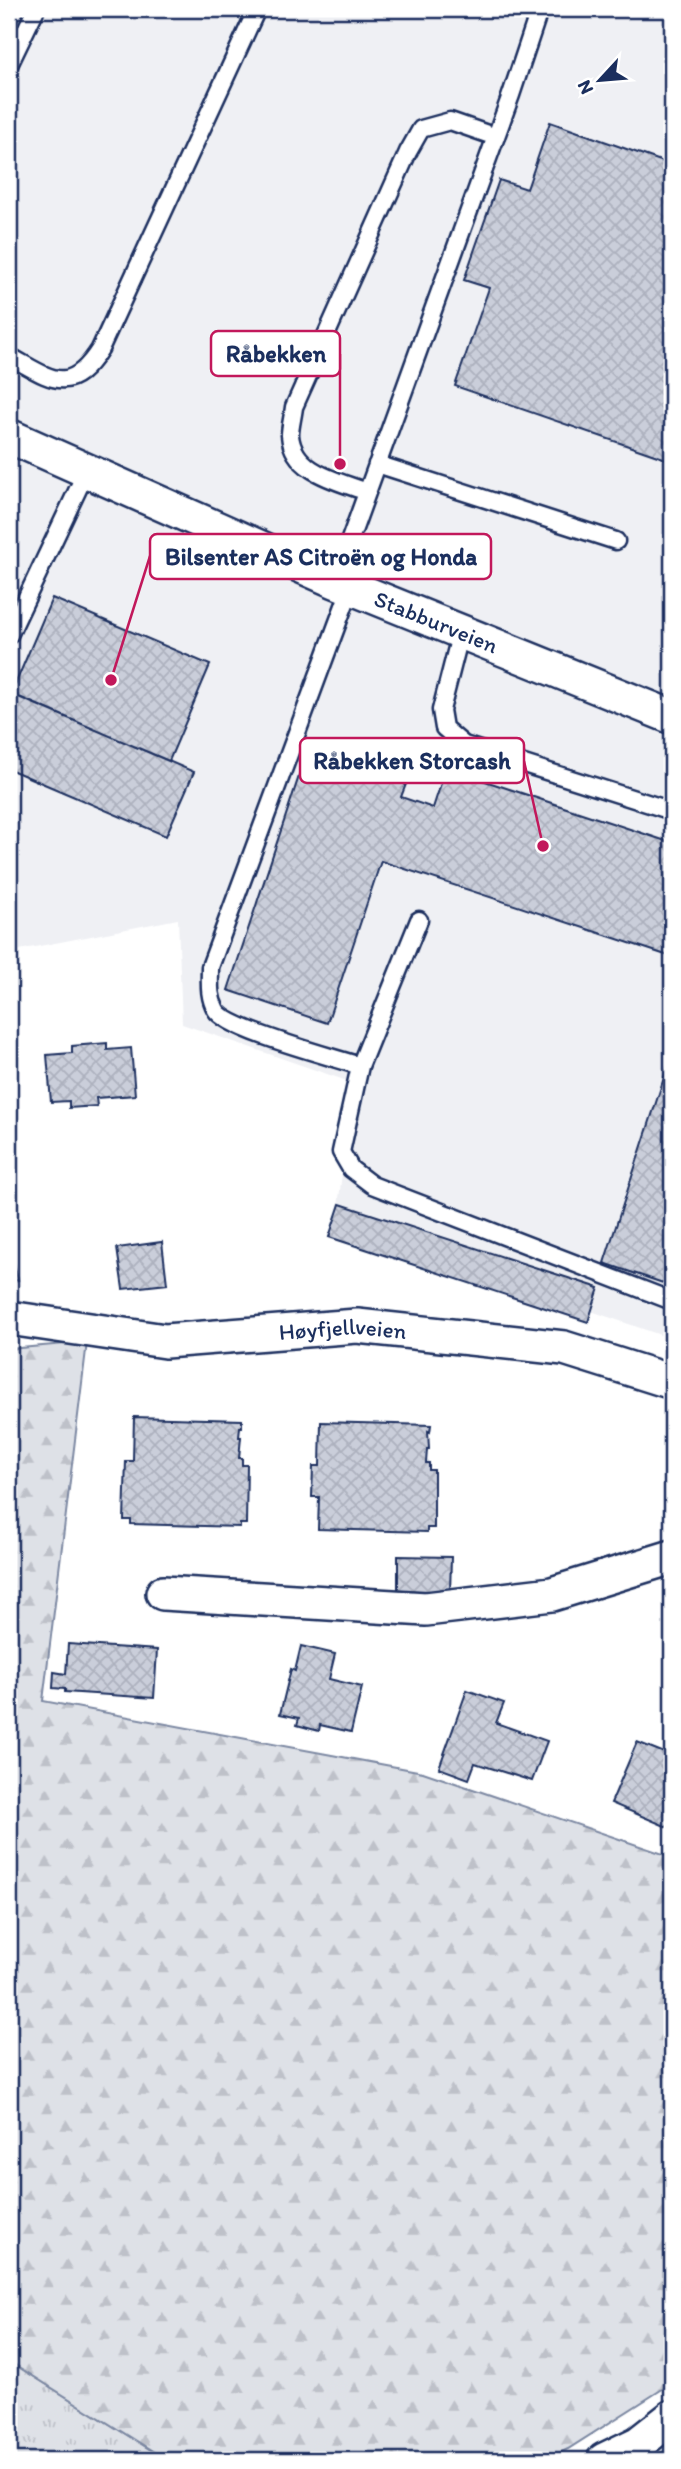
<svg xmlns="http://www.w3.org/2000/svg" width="681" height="2469" font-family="Itim,sans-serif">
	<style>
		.built { fill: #eff0f4 }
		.grass { fill: url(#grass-tufts); stroke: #7c88a2; stroke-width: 2 }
		.forest { fill: url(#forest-firs); stroke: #7c88a2; stroke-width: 2 }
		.building { fill: url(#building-cross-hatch); stroke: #1b2f5e; stroke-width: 2 }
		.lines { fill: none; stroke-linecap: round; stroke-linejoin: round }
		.lane-casing { stroke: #1b2f5e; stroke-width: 21 }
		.street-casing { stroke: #1b2f5e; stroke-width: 38 }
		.lane { stroke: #fff; stroke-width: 16 }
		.street { stroke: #fff; stroke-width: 33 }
		.labels { text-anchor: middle; stroke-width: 7; stroke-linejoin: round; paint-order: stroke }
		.street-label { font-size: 23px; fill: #1b2f5e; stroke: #fff }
		.leader { fill: none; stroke: #c2185b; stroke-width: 2.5 }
		.callout-dot { fill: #c2185b; stroke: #fff; stroke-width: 2.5 }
		.callout { fill: #fff; stroke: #c2185b; stroke-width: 2.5 }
		.callout-label { font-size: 24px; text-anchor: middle; font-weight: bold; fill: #1b2f5e }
	</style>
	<defs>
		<pattern id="grass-tufts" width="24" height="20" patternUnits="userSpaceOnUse" patternTransform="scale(1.75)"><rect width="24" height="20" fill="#dee1e7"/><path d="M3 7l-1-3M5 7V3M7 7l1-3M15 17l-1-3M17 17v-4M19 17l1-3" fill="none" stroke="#bec1c9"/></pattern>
		<pattern id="forest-firs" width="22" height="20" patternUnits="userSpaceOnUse" patternTransform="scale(1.75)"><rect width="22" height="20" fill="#dee1e7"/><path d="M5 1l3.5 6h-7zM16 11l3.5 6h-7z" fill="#bec1c9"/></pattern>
		<pattern id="building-cross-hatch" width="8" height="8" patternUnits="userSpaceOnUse" patternTransform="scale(1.75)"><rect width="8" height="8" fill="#caceda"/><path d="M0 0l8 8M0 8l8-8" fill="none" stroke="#adb1be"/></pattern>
	</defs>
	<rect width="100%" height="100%" fill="#fff"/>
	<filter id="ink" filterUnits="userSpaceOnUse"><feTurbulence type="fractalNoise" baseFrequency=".0143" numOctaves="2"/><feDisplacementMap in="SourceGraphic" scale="14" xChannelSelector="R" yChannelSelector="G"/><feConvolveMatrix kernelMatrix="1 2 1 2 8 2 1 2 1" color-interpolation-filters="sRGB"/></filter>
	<g filter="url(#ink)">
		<path class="built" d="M9,9H672V1339L336,1223L353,1083L182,1024L178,919L9,952Z"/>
		<path class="grass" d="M9,2361L167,2460H9Z"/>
		<path class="forest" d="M87,1342L43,1701L423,1772L672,1857V2383L568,2449L545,2460H167L9,2361V1349Z"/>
		<path class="building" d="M550,122L672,165V461L455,386L489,288L464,280L499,180L527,189Z
			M52,598L210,665L169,761L11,694Z
			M10,693L194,772L166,836L9,769Z
			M309,746L408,779L401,797L433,808L446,768L672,843V957L381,861L327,1023L228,990Z
			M107,1043V1050L131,1048L135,1095L96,1098L97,1106L69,1108V1101L51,1102L47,1055L72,1053V1046Z
			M672,1053V1286L604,1263Z
			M340,1204L599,1288L588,1322L329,1237Z
			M9,1241L18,1280L9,1282Z
			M162,1242L167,1284L123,1289L117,1248Z
			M134,1417L242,1420V1427H240L239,1437H241L239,1458H242V1465H247L246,1524H240V1527L131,1524V1520H124L126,1461H133Z
			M321,1422L431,1425L430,1432L428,1431L429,1449H427L426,1463H429V1470H434V1528H427V1532L318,1529L319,1497H312L313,1466H320Z
			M398,1556L451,1557L450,1594L398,1593Z
			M68,1644L157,1650L154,1698L65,1692V1689L53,1688L54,1672L66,1674Z
			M301,1646L335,1654L329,1679L362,1687L351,1732L320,1725L319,1731L297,1725L299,1718L280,1714L291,1669L295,1671Z
			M467,1690L504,1703L496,1723L547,1741L532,1781L475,1763L469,1779L439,1768Z
			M637,1742L672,1756V1829L611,1803Z"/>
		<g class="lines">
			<defs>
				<path id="lane" d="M9,65L36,9
					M9,356C50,378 69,398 100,349L257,9
					M377,464L616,541
					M367,492C339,481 293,473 290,435C290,427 293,416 294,407L408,152L421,129L450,121L496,137
					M335,581L511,95L536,20
					M351,587L210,967C210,982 208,996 216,1010C227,1030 333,1057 360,1066
					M461,632L441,710L444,728L464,745L672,811
					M9,635L87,470
					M419,920L360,1066L341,1152L351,1169L372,1185L672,1301"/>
				<g id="street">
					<path id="s1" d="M9,436L335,581L672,717"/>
					<path id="s2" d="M9,1318L165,1341L357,1326L564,1348L672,1382"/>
					<path d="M163,1593L426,1609L552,1594L672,1557"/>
					<path d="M604,2460L639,2443L672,2417"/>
				</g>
			</defs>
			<use href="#lane" class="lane-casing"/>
			<use href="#street" class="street-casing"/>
			<use href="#lane" class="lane"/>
			<use href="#street" class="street"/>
		</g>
	</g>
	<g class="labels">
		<g class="street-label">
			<text dy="8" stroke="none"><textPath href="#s1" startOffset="466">Stabburveien</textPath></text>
			<text dy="8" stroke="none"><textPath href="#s2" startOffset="336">Høyfjellveien</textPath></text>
		</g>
	</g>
	<path class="leader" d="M340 464L340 354M111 680L150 556M543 846L524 761"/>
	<g class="callout-dot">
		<circle cx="340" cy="464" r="7"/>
		<circle cx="111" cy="680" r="7"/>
		<circle cx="543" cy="846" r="7"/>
	</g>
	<g class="callout">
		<rect x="211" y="331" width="129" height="45" rx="7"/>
		<rect x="150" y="534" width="341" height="45" rx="7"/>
		<rect x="300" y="738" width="224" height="45" rx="7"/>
	</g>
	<g class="callout-label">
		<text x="276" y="362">Råbekken</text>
		<text x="321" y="565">Bilsenter AS Citroën og Honda</text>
		<text x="412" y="769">Råbekken Storcash</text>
	</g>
	<rect width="681" height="2469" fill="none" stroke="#fff" stroke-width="35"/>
	<rect x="18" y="18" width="646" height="2434" fill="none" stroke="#1b2f5e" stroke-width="2.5" filter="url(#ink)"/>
	<g transform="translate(600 80) rotate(244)" stroke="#ffffff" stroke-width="5" paint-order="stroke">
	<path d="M0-5L12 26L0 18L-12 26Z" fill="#1b2f5e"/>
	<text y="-10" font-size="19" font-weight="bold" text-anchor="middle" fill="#1b2f5e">N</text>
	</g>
</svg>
